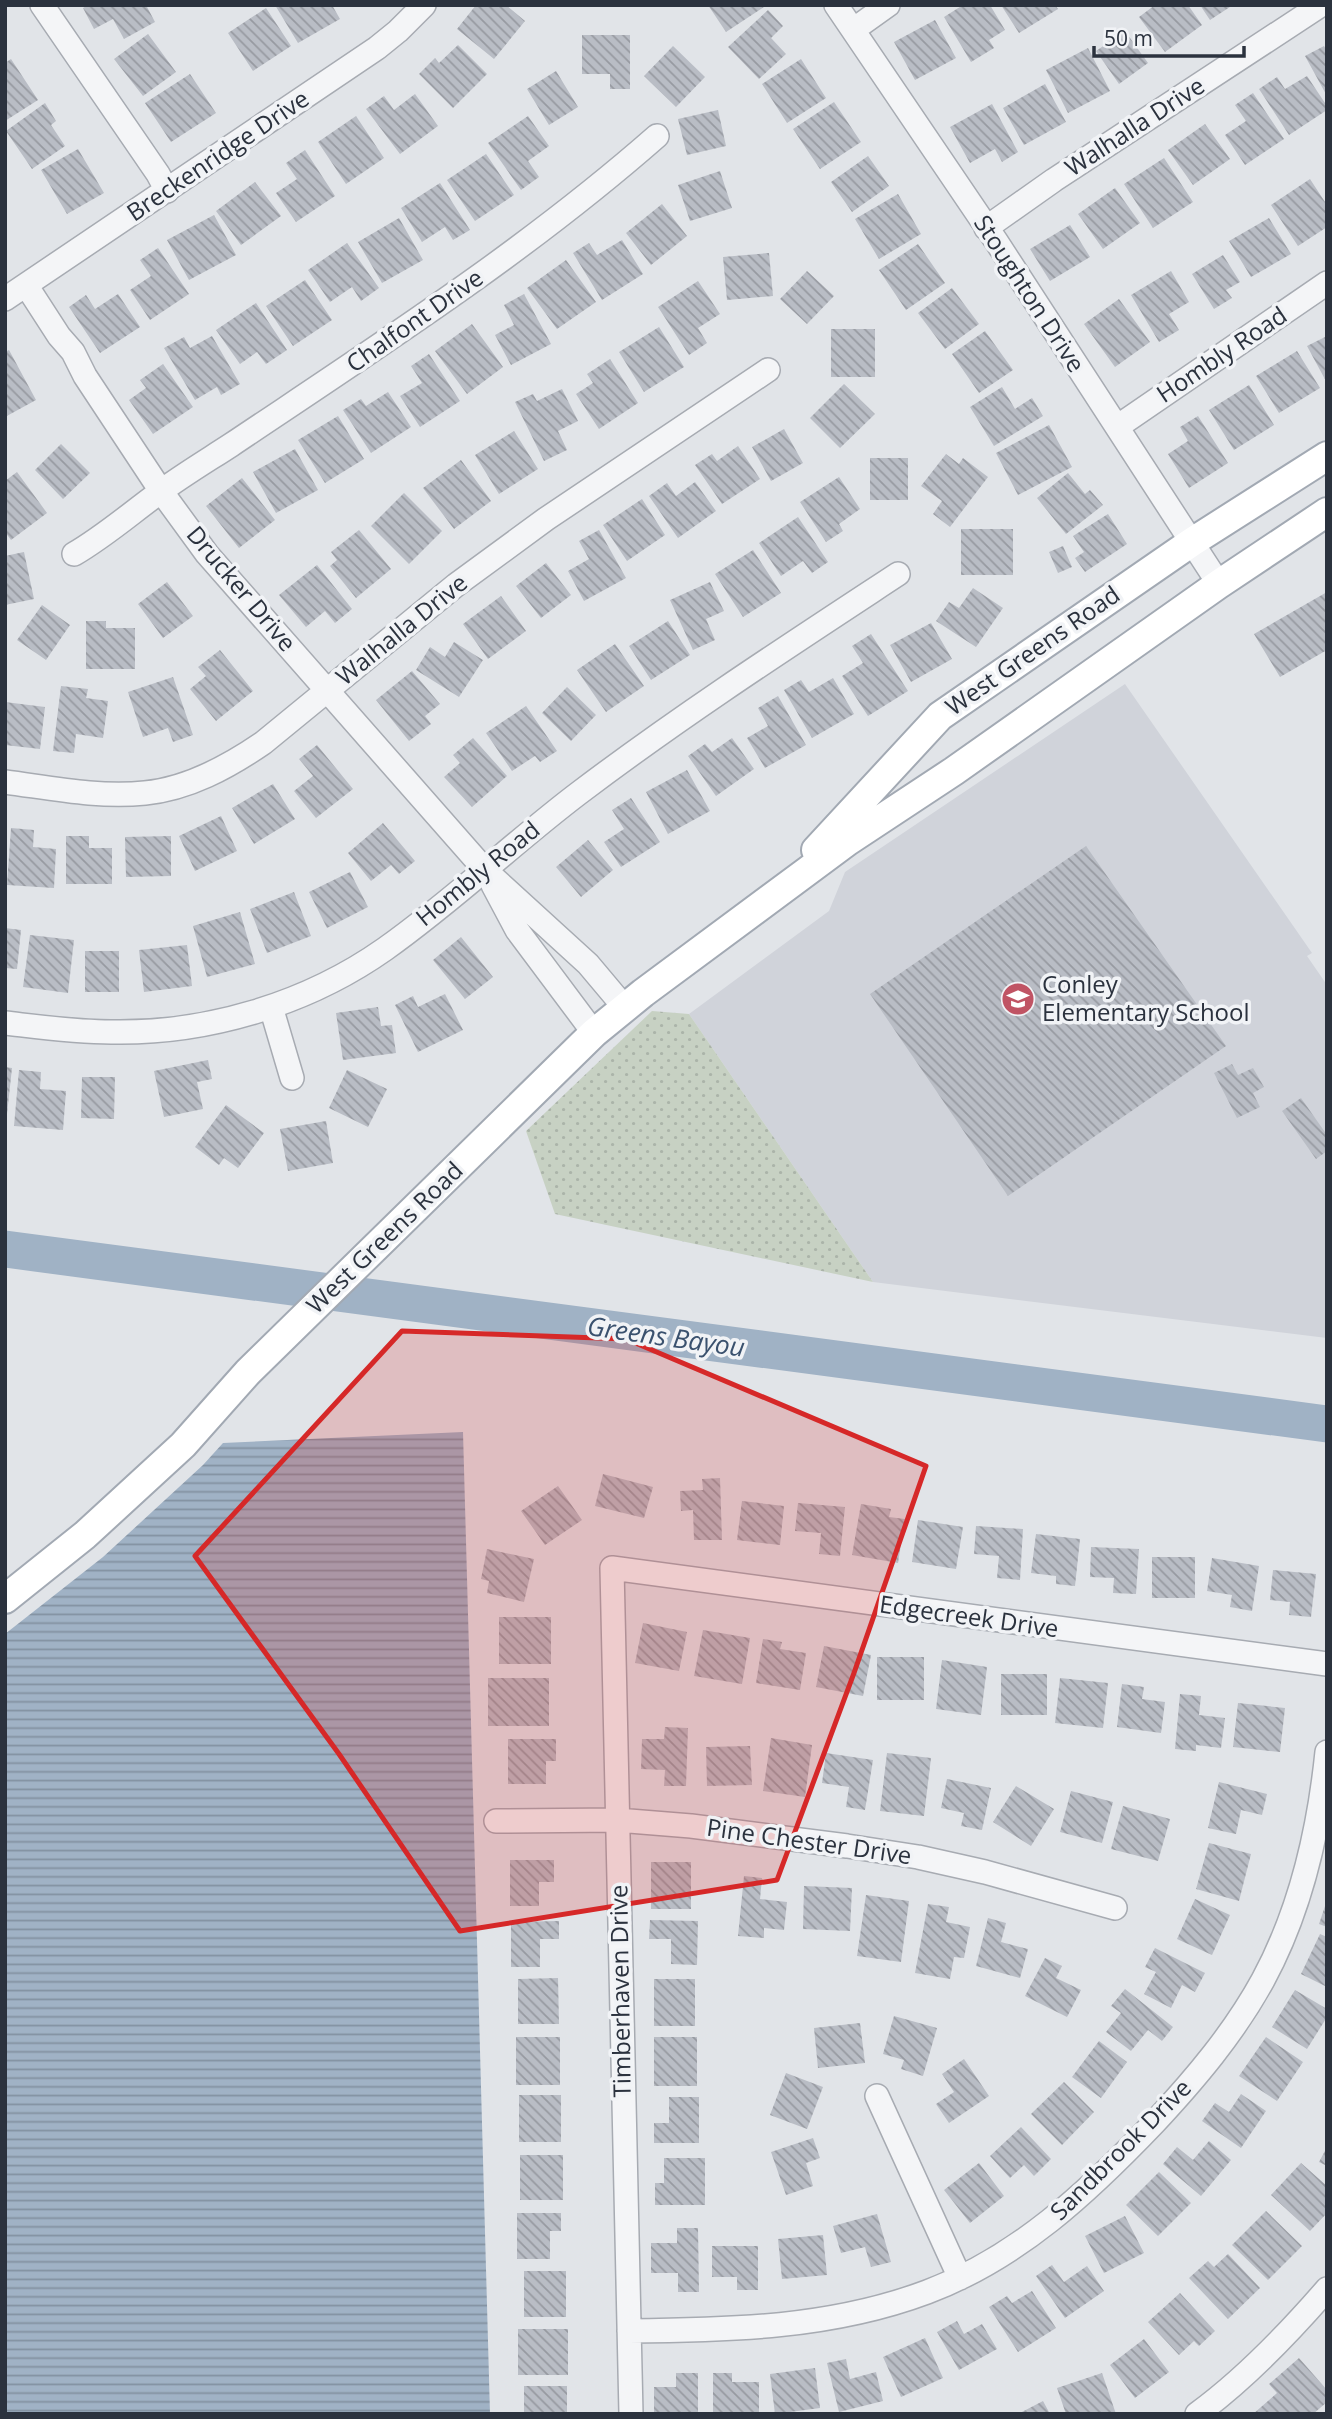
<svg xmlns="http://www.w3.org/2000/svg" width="1332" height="2419" font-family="'Open Sans',sans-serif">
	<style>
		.built { fill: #d0d3da }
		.grass { fill: url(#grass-dots) }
		.water { fill: url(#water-rules) }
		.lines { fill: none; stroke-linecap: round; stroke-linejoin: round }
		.river { stroke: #a0b2c5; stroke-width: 37 }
		.building { fill: url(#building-back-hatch) }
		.minor-casing { stroke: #a7abb2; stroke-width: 26 }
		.major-casing { stroke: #a2a9b3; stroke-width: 32 }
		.minor { stroke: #f4f5f7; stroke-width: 23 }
		.major { stroke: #fff; stroke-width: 28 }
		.marked { fill: #d62828; fill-opacity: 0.2; stroke: #d62828; stroke-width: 5; stroke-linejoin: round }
		.labels { text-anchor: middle; stroke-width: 7; stroke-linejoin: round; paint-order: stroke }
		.street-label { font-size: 24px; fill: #2b323e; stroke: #f1f3f6 }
		.poi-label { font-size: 24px; fill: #2b323e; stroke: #f1f3f6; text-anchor: start }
		.water-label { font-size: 26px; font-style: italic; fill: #3a516e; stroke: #f1f3f6 }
	</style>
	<defs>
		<pattern id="grass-dots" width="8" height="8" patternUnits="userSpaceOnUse" patternTransform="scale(1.75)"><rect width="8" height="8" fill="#c7d1c3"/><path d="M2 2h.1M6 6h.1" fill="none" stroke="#abb4a9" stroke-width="1.8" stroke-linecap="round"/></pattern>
		<pattern id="water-rules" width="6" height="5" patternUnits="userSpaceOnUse" patternTransform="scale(1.75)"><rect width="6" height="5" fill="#a0b2c5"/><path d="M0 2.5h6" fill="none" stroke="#8391a1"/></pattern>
		<pattern id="building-back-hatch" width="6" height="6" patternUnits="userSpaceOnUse" patternTransform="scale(1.75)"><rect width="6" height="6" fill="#b9bdc5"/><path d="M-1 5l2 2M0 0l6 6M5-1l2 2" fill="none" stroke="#979aa1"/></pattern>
	</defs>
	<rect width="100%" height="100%" fill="#e1e4e8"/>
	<path class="built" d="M1125,684L1312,953L1307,956L1327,985V1338L873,1282L689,1014L829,911L845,872Z"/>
	<path class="grass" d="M652,1011L689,1014L873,1282L555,1214L526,1131Z"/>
	<path class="water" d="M463,1432L490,2414H5V1634L103,1557L203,1465L223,1443Z"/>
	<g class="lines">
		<path class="river" d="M5,1249L1327,1424"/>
	</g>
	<path class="building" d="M88,5H146L155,22L124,39L113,19L94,29L83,8Z
		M275,5H332L340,19L298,43Z
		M476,5H506L525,21L494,59L457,29Z
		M708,5H767L726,32Z
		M963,5H990L1005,30L989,40L994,48L971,62L944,17Z
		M1001,5H1055L1058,9L1019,33Z
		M1155,5H1188L1202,25L1165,52L1139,17Z
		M1200,5H1233L1210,20Z
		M266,8L291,46L253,71L228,33Z
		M768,10L783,26L771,38L786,54L759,79L728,47Z
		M935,20L956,58L915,80L894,42Z
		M1125,31L1148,63L1119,84L1096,51Z
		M148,34L176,72L143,96L114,59Z
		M582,35H630V89H610V74H582Z
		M458,45L487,74L453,108L419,74L435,58L439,63Z
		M673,46L705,77L676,107L644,76Z
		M1324,46L1327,51V96L1305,56Z
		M1088,48L1110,91L1068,113L1046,70Z
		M11,59L38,100L5,121V63Z
		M801,59L826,98L787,123L762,84Z
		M556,71L578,107L549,125L527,89Z
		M190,74L216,113L171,142L145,103Z
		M1307,76L1327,106V110L1289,135L1259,89L1277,77L1285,89Z
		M1045,84L1066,122L1024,145L1003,108Z
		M1253,93L1284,139L1245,165L1225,135L1246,121L1235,105Z
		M415,94L438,126L400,154L366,109L384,96L394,110Z
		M834,102L861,142L820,169L793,129Z
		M45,103L56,121L51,125L65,146L32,169L6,131Z
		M992,104L1018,152L1002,162L995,149L970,163L950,127Z
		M718,110L726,146L687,155L678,119Z
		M356,116L384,158L346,184L318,142Z
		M528,116L549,146L528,161L539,177L521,190L488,143Z
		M1205,124L1230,159L1193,185L1168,150Z
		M78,149L104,193L67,214L41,170Z
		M305,150L335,196L296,222L276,193L297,179L286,163Z
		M486,154L514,195L475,221L447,180Z
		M868,156L889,186L852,212L831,182Z
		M1164,158L1193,202L1153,228L1124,184Z
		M720,171L732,208L690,221L678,185Z
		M1310,179L1327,205V227L1298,246L1271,205Z
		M255,182L281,216L241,245L216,211Z
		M440,183L470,230L453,240L445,227L422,242L401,208Z
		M1115,188L1140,223L1103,249L1078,214Z
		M898,194L921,234L879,259L855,219Z
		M662,204L687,236L651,265L626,233Z
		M214,215L236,255L189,280L167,240Z
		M399,218L423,260L382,283L358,242Z
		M1269,218L1291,254L1251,277L1229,241Z
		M1070,225L1090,257L1050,281L1030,249Z
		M622,240L643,274L602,300L573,253L589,243L597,255Z
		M347,243L379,288L361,301L352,287L330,302L308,270Z
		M918,244L945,283L906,310L879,270Z
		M158,248L189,294L150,320L130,290L151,276L140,260Z
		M769,253L773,296L727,300L723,257Z
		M1223,255L1240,282L1226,290L1232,298L1214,309L1192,274Z
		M566,260L596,302L557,329L527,288Z
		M807,271L834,296L807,324L780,299Z
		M1171,271L1189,302L1169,314L1179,330L1159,342L1131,295Z
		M305,280L332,320L293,346L266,306Z
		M698,281L720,314L698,328L707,343L689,355L658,307Z
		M952,288L979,324L945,349L918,313Z
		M118,294L140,327L100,353L69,307L86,295L95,309Z
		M524,294L551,344L511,365L495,335L514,325L504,305Z
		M1119,299L1150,342L1115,367L1084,324Z
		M256,303L287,350L266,364L257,352L240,364L216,330Z
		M472,324L503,367L467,394L435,351Z
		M659,327L684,367L644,392L619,352Z
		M831,329H875V377H831Z
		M985,331L1013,370L979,393L952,354Z
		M212,336L240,384L221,395L217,387L195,400L164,348L184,337L190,348Z
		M1327,336V383L1307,346Z
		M9,350L36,400L5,417V352Z
		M1297,351L1320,388L1279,413L1256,376Z
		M429,354L460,401L420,427L400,396L422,383L411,366Z
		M610,359L638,403L599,429L576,394L593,383L587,374Z
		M163,364L193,407L153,434L129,400L146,388L140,380Z
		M844,384L875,414L840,448L810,418Z
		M1249,385L1274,425L1234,450L1209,410Z
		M1002,387L1015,409L1032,398L1043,416L994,446L970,407Z
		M562,389L578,421L558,431L567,450L544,461L515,402L533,394L537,401Z
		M388,392L411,427L371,453L343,410L361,399L366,406Z
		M338,416L364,459L325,483L298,440Z
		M1198,416L1228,463L1189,488L1168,454L1188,441L1180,427Z
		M1049,425L1072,467L1018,495L996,453Z
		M784,429L803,463L771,481L752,447Z
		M514,431L538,469L499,494L475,455Z
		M61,444L90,473L63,499L35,470Z
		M738,446L760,479L722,504L695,465L712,454L717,461Z
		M295,449L318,490L276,513L253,472Z
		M946,454L959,464L963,458L988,477L950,527L933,514L942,501L921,486Z
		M870,458H908V500H870Z
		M461,460L491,501L454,529L423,488Z
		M17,472L47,513L11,540L5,532V481Z
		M1068,473L1085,494L1090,490L1103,505L1066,534L1037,498Z
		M839,477L860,509L839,524L843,531L826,542L800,502Z
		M242,478L275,520L239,548L206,506Z
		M695,482L716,511L678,538L649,496L667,483L676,496Z
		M404,493L442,531L409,564L371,526Z
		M642,499L665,535L627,561L603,525Z
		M1108,514L1127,544L1085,572L1075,558L1084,552L1073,536Z
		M798,517L828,562L812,573L803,561L781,576L759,543Z
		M961,529H1013V575H961Z
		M359,530L391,569L356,598L330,566L337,560L331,552Z
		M599,530L626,578L584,601L568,571L589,559L579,541Z
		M1063,546L1072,567L1058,573L1049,552Z
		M753,550L781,593L743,617L715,574Z
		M24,552L34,599L5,605V556Z
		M546,563L571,595L541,618L516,586Z
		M317,565L352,609L335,623L325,611L306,627L279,595Z
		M167,582L193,616L163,638L138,604Z
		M710,582L724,611L706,619L715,640L693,650L670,600Z
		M973,588L1003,608L976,647L936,621L949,602L959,608Z
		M1327,592V650L1280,677L1254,634Z
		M501,596L526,631L488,659L463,624Z
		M42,605L70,625L46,660L17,640Z
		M86,621H106V628H135V669H86Z
		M668,621L690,655L651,680L629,646Z
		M931,623L952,659L911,682L890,645Z
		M871,634L908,691L868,716L842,676L863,663L852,646Z
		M454,642L483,660L459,697L416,670L430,647L445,657Z
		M615,644L644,686L606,712L577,670Z
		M220,650L253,691L216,721L190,689L206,676L198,667Z
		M412,671L440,704L425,716L431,724L409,741L376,700Z
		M173,677L193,735L173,742L168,728L143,737L128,692Z
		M833,678L854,714L812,738L784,690L801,680L809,692Z
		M61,686L88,689L86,698L108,701L103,738L76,734L74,753L53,751Z
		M567,687L596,715L571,741L542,713Z
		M778,696L806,745L765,768L747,738L768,726L758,708Z
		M5,702L45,707L40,749L5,745Z
		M526,706L557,751L540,762L535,756L512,771L486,733Z
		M473,738L507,776L472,807L444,777L460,763L453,755Z
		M732,738L754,769L716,796L688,756L705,744L712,752Z
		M317,745L353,789L316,818L294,791L313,776L299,759Z
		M687,770L710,811L668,834L646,792Z
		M273,784L295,819L254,844L232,808Z
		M631,798L660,842L621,867L604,842L624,829L612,810Z
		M221,816L237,851L195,871L179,836Z
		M383,823L415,861L399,874L391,865L371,881L348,853Z
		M11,828L34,830L33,847L56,849L54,888L7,885Z
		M66,836H89V848H112V884H66Z
		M171,836V876L126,877L125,837Z
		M588,840L613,870L581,897L556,867Z
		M1086,846L1226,1046L1008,1196L870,994Z
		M350,872L368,907L327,928L309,892Z
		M294,892L311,936L267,953L250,909Z
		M240,912L255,964L207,977L193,926Z
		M5,928L21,930L17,969L5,968Z
		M30,935L74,940L68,993L23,987Z
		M461,937L493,977L465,999L433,960Z
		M187,945L192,986L144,992L139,950Z
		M85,951H119V992H85Z
		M445,994L463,1030L418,1052L395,1005L413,996L418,1007Z
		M378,1007L381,1026L392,1025L396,1053L343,1060L336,1013Z
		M208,1060L212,1079L197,1082L203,1109L164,1117L154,1071Z
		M1232,1064L1238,1075L1253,1068L1264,1087L1253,1093L1260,1107L1237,1118L1214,1073Z
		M5,1067L12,1068L7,1114H5Z
		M19,1070L41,1072L40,1089L66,1091L63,1130L14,1126Z
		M347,1070L387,1089L368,1127L329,1108Z
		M82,1077H115L114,1119L81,1118Z
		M1301,1098L1327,1135V1151L1316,1159L1282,1111Z
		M226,1105L264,1133L238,1168L224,1158L219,1165L195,1147Z
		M326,1121L333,1163L288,1171L280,1129Z
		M603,1474L653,1487L644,1518L595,1506Z
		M720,1478L722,1540H694L693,1510L681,1511L680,1491L703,1490L702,1479Z
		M558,1486L582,1520L545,1545L521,1511Z
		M742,1501L784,1506L780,1545L737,1540Z
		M798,1503L845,1507L840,1556L819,1554L821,1533L795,1531Z
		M861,1504L891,1509L889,1517L905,1519L898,1563L852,1555Z
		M918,1520L963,1527L956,1569L912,1562Z
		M976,1526L1023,1529L1020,1580L997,1578L999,1556L974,1554Z
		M1036,1534L1080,1539L1075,1586L1056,1584V1576L1031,1573Z
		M1091,1547L1139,1549L1136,1594L1113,1593L1114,1578L1090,1577Z
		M487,1549L534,1559L524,1602L487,1593L489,1581L481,1579Z
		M1152,1557H1195V1598H1152Z
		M1212,1558L1259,1566L1252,1611L1230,1607L1232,1595L1207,1591Z
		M1273,1570L1316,1574L1311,1617L1289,1615L1290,1602L1270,1600Z
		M499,1617H551V1664H499Z
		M643,1623L687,1632L679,1671L635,1663Z
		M703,1630L750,1638L742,1684L694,1676Z
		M763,1639L782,1642L780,1649L806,1653L800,1690L756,1683Z
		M824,1646L871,1655L863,1696L816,1687Z
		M877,1657H924V1700H877Z
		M942,1660L987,1667L981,1715L936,1709Z
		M1001,1674H1047V1715H1001Z
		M488,1678H549V1726H488Z
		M1060,1678L1108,1683L1103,1728L1055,1723Z
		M1122,1684L1144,1687L1142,1699L1165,1702L1161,1733L1117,1727Z
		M1180,1694L1201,1696L1199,1715L1225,1718L1221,1748L1196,1745V1751L1175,1749Z
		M1238,1703L1285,1708L1280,1752L1233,1747Z
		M665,1727L688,1728L686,1786H664L665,1770L641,1769L642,1739H664Z
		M771,1738L812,1745L805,1797L763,1791Z
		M508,1739H556V1761H546V1784H508Z
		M750,1746L752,1785L707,1786L706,1747Z
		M826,1753L873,1760L865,1810L846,1807L849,1787L822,1783Z
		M887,1753L931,1758L924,1816L880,1811Z
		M947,1779L991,1788L982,1830L961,1826L964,1813L941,1808Z
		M1219,1782L1267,1794L1262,1815L1241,1810L1236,1834L1208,1828Z
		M1016,1786L1054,1809L1031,1846L993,1822Z
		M1071,1791L1113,1802L1102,1843L1060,1832Z
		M1123,1806L1170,1819L1158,1861L1111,1849Z
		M1209,1843L1251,1854L1239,1901L1196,1889Z
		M510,1860H554V1882H539V1906H510Z
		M651,1862H691V1909H651Z
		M744,1876L762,1878L760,1899L787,1902L784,1930L764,1928V1938L738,1936Z
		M804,1886L852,1888L850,1931L803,1929Z
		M866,1895L909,1901L901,1962L857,1956Z
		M1195,1899L1230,1915L1212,1955L1177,1939Z
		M1326,1903H1327V1927L1319,1924Z
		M928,1904L949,1907L946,1922L970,1927L964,1958L954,1957L950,1979L915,1973Z
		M988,1918L1006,1923L1001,1942L1028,1949L1020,1978L976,1966Z
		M650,1920L698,1921L697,1965L671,1964V1939H649Z
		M559,1921V1939H540V1967H511V1922Z
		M1320,1934L1327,1937V1987L1301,1974Z
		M1155,1948L1205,1973L1195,1992L1182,1985L1171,2008L1144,1994L1156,1972L1145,1967Z
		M1045,1958L1062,1966L1056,1978L1081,1990L1067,2017L1025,1996Z
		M558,1978L559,2024H518V1979Z
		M654,1979H695V2026H654Z
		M1125,1989L1173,2027L1162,2041L1148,2030L1131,2051L1106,2032L1121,2013L1111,2006Z
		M1295,1990L1327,2009V2017L1307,2049L1272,2027Z
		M894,2016L937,2028L923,2076L901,2069L904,2060L883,2054Z
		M860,2023L865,2063L818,2068L814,2028Z
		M516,2037H560V2085H516Z
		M654,2037H697V2086H654Z
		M1266,2037L1303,2062L1277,2101L1239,2076Z
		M1099,2041L1127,2062L1101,2098L1072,2077Z
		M964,2059L989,2096L949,2123L936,2104L954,2092L942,2074Z
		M786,2073L823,2087L807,2129L770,2115Z
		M1064,2082L1094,2112L1062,2145L1031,2114Z
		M1241,2094L1266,2111L1241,2148L1202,2121L1215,2103L1229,2112Z
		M519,2095H561V2142H519Z
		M669,2097H699V2143H654V2123H669Z
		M1021,2127L1051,2159L1034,2176L1024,2165L1010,2178L990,2156Z
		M813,2138L820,2158L806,2163L813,2186L786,2195L771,2152Z
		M1209,2141L1231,2160L1201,2196L1163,2164L1177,2147L1193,2160Z
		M1327,2147V2166L1319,2162Z
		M520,2155H563V2200H520Z
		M664,2158H705V2205H655V2183H664Z
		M979,2163L1004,2196L970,2223L944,2190Z
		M1301,2163L1327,2186V2213L1310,2231L1271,2195Z
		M1159,2172L1191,2203L1158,2236L1126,2205Z
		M1266,2211L1302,2246L1268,2280L1232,2245Z
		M517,2213H561V2231H550V2259H517Z
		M877,2214L891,2262L871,2267L865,2247L841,2253L833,2226Z
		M1125,2216L1144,2253L1104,2273L1085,2236Z
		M677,2228H698L699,2292H678V2273H651V2243H677Z
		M823,2235L827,2275L782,2279L778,2239Z
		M712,2246H758V2290H737V2277H712Z
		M1228,2254L1260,2288L1228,2319L1189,2278L1208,2261L1214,2267Z
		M1052,2265L1064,2282L1087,2266L1104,2291L1065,2318L1036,2276Z
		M524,2271H566V2317H524Z
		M1032,2291L1056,2328L1018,2352L989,2307L1007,2296L1012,2303Z
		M1180,2293L1215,2331L1199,2346L1194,2341L1179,2355L1148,2322Z
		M957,2321L964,2334L982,2324L997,2349L959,2370L937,2332Z
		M518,2329H568V2375H518Z
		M925,2338L943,2378L901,2397L883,2357Z
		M1144,2339L1169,2372L1135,2398L1110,2365Z
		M1299,2358L1327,2390V2402L1313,2414H1253L1277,2393L1269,2384Z
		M846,2359L850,2379L876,2372L883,2401L839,2412L827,2363Z
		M815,2368L820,2408L775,2414L770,2374Z
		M676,2373H698V2414H654V2387H676Z
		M713,2373H732V2382H759V2414H713Z
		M1102,2373L1116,2414H1066L1057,2388Z
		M524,2386H567V2414H524Z
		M1043,2401L1050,2414H1018Z"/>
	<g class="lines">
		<defs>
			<path id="minor" d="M42,5L158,174L167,191
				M836,5L996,241L1219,584
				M853,30L888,5
				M986,228L1054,180L1321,5
				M26,285L59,336L73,352L85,376L161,491L207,554L485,870L588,964L625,1008
				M5,299L377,48L398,31L424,5
				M1117,427L1327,283
				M74,554C105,536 131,513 160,492C183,475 208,460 231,445C377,347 525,252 657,136
				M5,782C51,788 99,798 145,793C188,789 228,767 263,743L456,585L546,519L768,370
				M493,885L517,930L594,1033
				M271,1007L292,1078
				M5,1023C40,1027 76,1032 111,1032C207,1034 307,1004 385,949C453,901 513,843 579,793C682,715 790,645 898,574
				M496,1821L617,1820L691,1826L847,1846L918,1857L985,1872L1115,1908
				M877,2096L960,2278
				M629,2331C731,2330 831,2328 927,2292C1018,2258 1088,2192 1154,2123C1195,2079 1234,2033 1263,1980C1301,1910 1319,1830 1327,1752
				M631,2414L612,1568L1327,1664
				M1197,2414C1245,2379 1288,2334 1327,2289"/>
			<path id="major" d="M816,850L940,716L1192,542L1327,456
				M5,1599L85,1535L183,1445L248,1372L594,1033L643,993L848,841L954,771L1219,584L1327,512"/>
		</defs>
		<use href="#minor" class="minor-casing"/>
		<use href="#major" class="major-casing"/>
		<use href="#minor" class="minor"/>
		<use href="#major" class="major"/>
	</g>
	<path class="marked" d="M402,1331L626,1339L926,1466L854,1673L777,1880L460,1931L339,1754L195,1556Z"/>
	<defs>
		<symbol id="school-disc" viewBox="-11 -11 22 22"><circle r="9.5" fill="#c05464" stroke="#f1f3f6"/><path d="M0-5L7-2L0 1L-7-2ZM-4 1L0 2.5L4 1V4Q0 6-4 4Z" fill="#fff"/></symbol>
	</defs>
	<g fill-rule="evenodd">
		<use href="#school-disc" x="999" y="980" width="38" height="38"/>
	</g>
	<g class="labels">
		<g class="street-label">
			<text transform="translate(1135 127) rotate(-33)" y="8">Walhalla Drive</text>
			<text transform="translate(218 156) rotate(-34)" y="8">Breckenridge Drive</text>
			<text transform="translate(1029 294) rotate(57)" y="8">Stoughton Drive</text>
			<text transform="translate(415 321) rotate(-35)" y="8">Chalfont Drive</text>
			<text transform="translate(1222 355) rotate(-34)" y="8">Hombly Road</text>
			<text transform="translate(241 589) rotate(50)" y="8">Drucker Drive</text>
			<text transform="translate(402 630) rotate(-39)" y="8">Walhalla Drive</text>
			<text transform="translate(1033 651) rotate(-35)" y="8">West Greens Road</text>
			<text transform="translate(478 874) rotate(-39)" y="8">Hombly Road</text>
			<text transform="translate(385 1238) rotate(-44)" y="8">West Greens Road</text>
			<text transform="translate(969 1617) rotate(8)" y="8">Edgecreek Drive</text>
			<text transform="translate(809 1842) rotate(8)" y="8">Pine Chester Drive</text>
			<text transform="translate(621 1991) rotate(-91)" y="8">Timberhaven Drive</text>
			<text transform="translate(1121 2150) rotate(-45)" y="8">Sandbrook Drive</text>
		</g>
		<g class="poi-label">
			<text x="1042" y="993">Conley<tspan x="1042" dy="28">Elementary School</tspan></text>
		</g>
		<g class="water-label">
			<text transform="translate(666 1337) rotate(8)" y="9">Greens Bayou</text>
		</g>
	</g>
	<rect width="1332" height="2419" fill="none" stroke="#2b323e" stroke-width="14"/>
	<path d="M1094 46v10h150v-10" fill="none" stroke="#2b323e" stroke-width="3.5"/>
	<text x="1104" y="46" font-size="21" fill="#2b323e" stroke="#f1f3f6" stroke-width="5" paint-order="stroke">50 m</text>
</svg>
